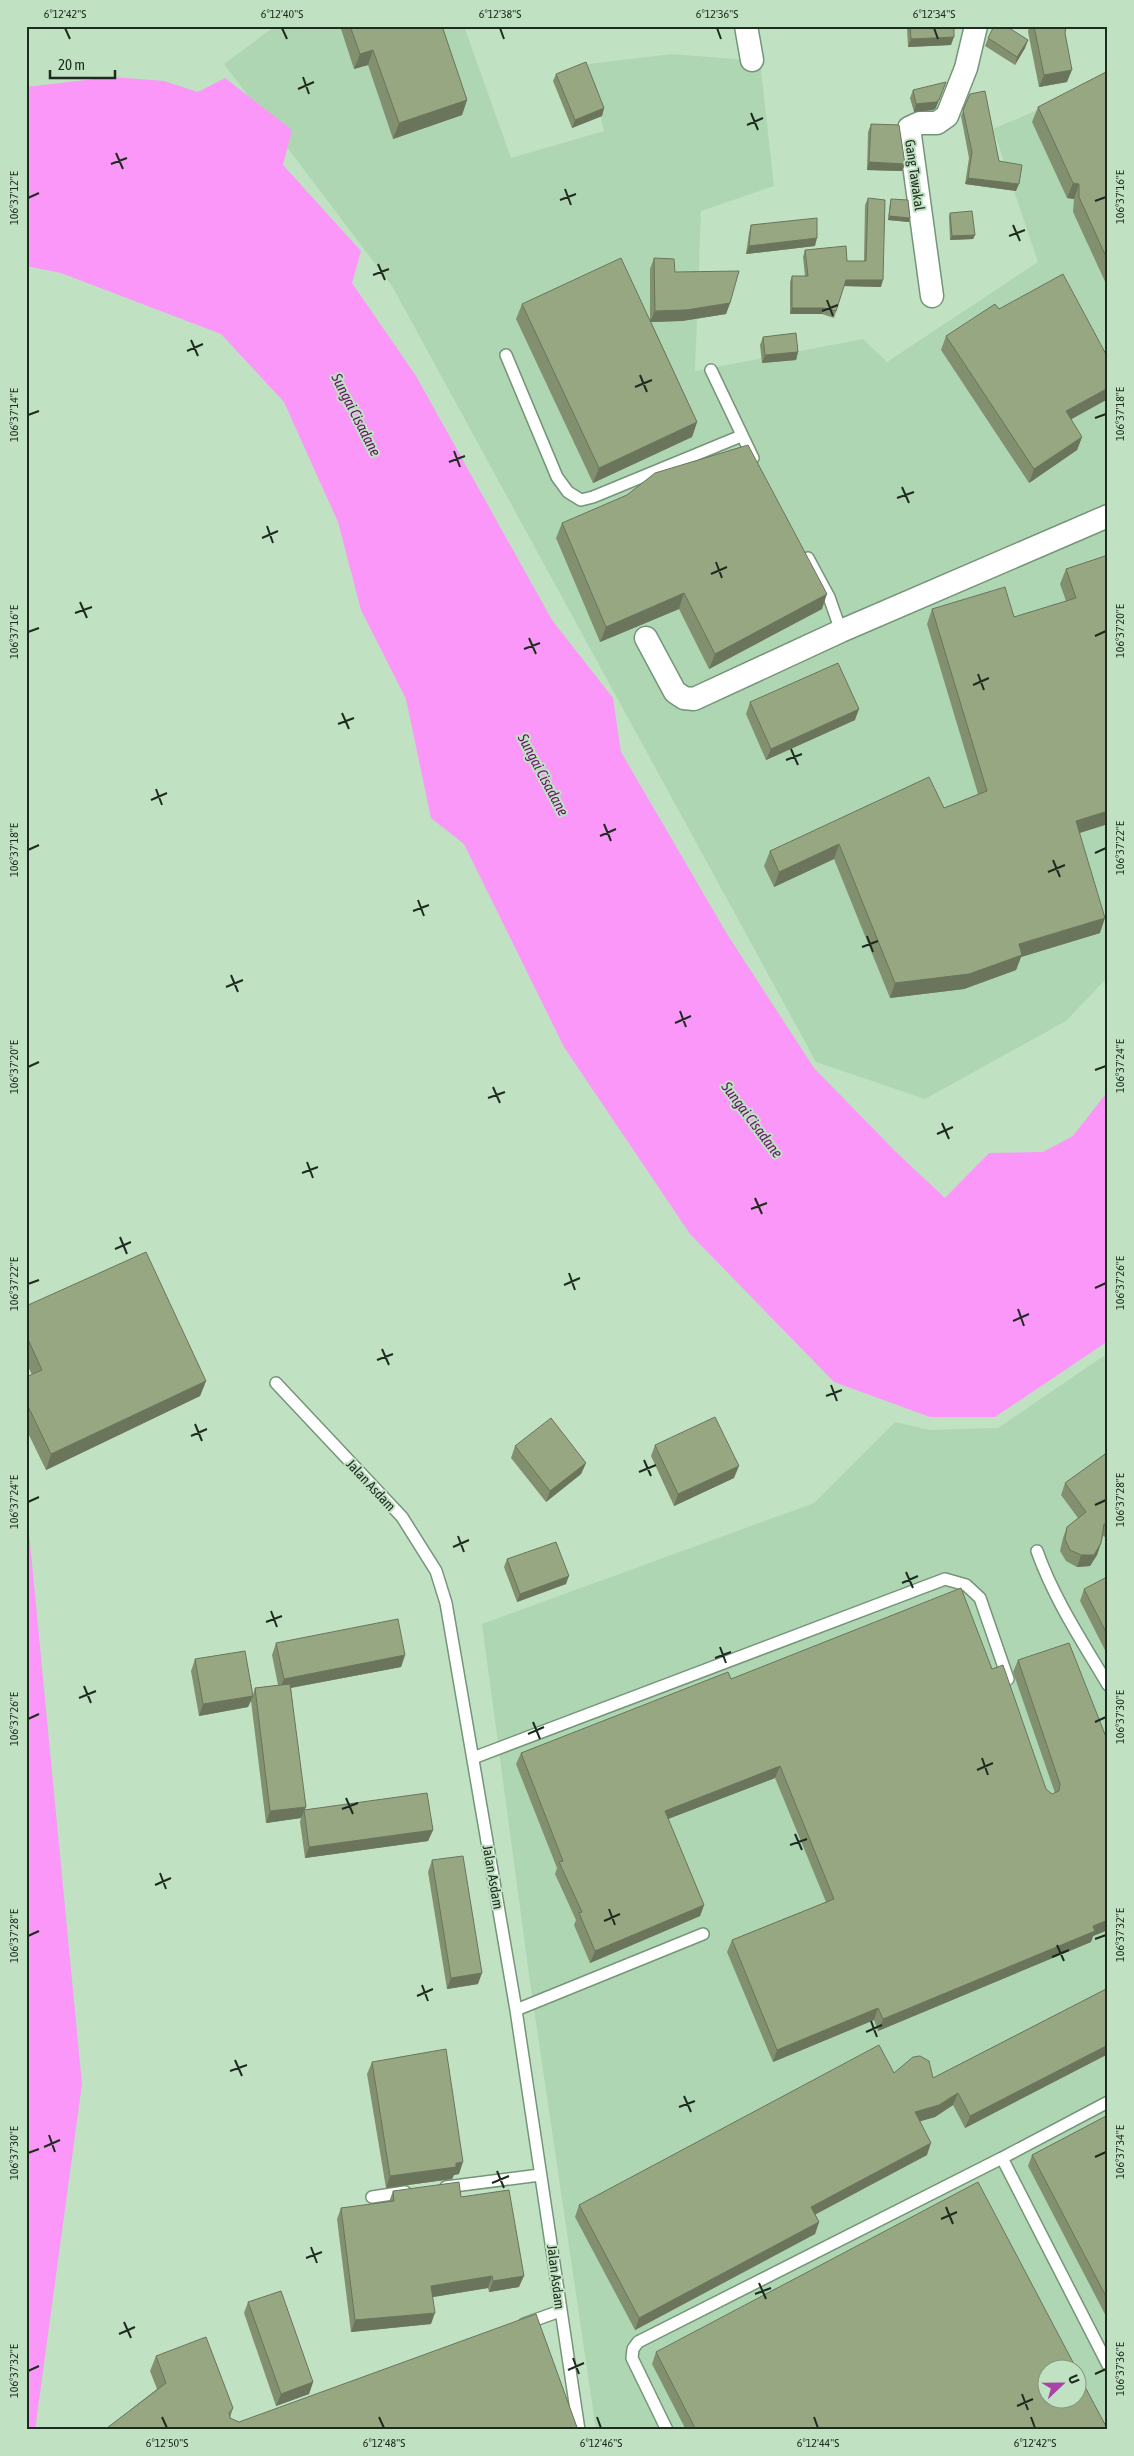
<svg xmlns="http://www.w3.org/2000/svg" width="1134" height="2456" font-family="'Asap Condensed',sans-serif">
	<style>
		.built { fill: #afd6b3; fill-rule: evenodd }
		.water { fill: #fa97f8 }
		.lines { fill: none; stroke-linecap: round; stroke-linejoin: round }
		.service-casing { stroke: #759578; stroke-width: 14 }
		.minor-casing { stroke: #759578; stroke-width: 25 }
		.service { stroke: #fff; stroke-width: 11 }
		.minor { stroke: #fff; stroke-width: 22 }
		.wall { fill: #829070 }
		.shaded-wall { fill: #6a755b }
		.building { fill: #97a782; stroke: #6a755b }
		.ticks { fill: none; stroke: #1e2b1f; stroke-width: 2 }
		.labels { text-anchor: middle; stroke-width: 4; stroke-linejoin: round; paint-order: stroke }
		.street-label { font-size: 14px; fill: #1e2b1f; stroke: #c0e2c3 }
		.water-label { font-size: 15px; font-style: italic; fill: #6b116c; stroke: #c0e2c3 }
		.neatline { fill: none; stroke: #1e2b1f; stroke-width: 2 }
		.ticks-label { font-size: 12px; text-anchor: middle; fill: #1e2b1f }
	</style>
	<rect width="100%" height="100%" fill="#c0e2c3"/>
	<path class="built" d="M275,26H464L511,158L604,131L588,64L672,54L760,61L774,186L701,211L695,371L863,339L887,362L1038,262L993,129L1108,80V977L1066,1021L925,1099L816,1062L392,286L224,64Z
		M1108,1353V2430H596L529,1975L482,1624L814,1503L895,1422L930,1430L998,1428ZM1046,2368H1076V2398H1046Z"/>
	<path class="water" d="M112,77L164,81L198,92L225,78L292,130L283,165L361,251L352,283L416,376L552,620L613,698L621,752L727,934L814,1068L896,1152L945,1198L989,1153L1043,1152L1073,1136L1108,1091V1341L995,1417H930L834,1382L690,1234L564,1047L464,844L431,818L406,699L361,610L338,522L284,402L221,334L61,273L26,266V87Z
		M26,1501L82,2084L35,2430H26Z"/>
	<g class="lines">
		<defs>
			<path id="service" d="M506,355L557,477L568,492L581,500L593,497L741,436
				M711,370L753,458
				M808,558L829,597L841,631
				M276,1383L402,1517L436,1571L446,1603L516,2010L579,2430
				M1037,1551C1054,1599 1082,1641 1108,1685
				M473,1758L945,1579L966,1585L980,1598L1008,1679
				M516,2010L703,1934
				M1108,2102L1002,2158L1108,2365
				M446,2187L540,2175
				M372,2197L405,2192
				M524,2324L560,2311
				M667,2430L632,2358L633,2349L638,2342L1002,2158"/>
			<path id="minor" d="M746,26L752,60
				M932,296L909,128L920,123H937L947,116L966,68L976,26
				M646,638L675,692L684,698L694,699L841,631L1108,516"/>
		</defs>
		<use href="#service" class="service-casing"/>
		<use href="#minor" class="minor-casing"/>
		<use href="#service" class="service"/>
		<use href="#minor" class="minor"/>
	</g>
	<path class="wall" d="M340,26H442L467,100L462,115L393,139L368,65L354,69Z
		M908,26H954L951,45L908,47L907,28Z
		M1029,26H1066L1065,33L1067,82L1039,87L1028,32Z
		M988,38L1028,40L1025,48L1015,65L985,46Z
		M556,74L604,108L602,116L572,128L553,81Z
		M1108,76V288L1073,212L1074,199L1067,198L1032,122L1038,107Z
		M913,90L936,108L933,110L914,112L910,98Z
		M970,94L999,161L1016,191L965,184L969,158L961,116Z
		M871,124L905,164L902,171L867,170L868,132Z
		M868,198L881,287L844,286L834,318L822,314H790V282L792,276H805L803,257L805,250L847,261H864L865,205Z
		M891,199L910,218L909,222L888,220L890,203Z
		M950,213L975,235L973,239L950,240L949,217Z
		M751,225L815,246L746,254L749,233Z
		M654,258L675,272L730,303L726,314L682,321L651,322L697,422L692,437L593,483L516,319L522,304L650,321V269Z
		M999,309L1082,437L1077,450L1029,483L941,350L946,336Z
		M763,337L798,352L796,360L762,363L760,345Z
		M562,523L822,609L709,669L679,609L600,642L556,538Z
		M1108,555V824L1079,833L1100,933L1021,957L1016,970L964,989L890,998L834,859L774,887L764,866L770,851L944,808L978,794L927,624L932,609L1014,617L1066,601L1060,584L1066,569Z
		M750,702L855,720L766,760L746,714Z
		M26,1306L206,1381L200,1396L46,1470L26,1429V1377L32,1375L26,1362Z
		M655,1445L734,1478L674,1506L651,1456Z
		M515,1446L586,1463L581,1474L546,1502L511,1458Z
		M1108,1452V1538L1103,1536L1101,1543L1097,1555L1090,1566L1077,1567L1066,1561L1060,1551L1063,1538L1067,1527L1078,1518L1061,1495L1065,1483Z
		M507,1559L566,1584L517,1602L504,1567Z
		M1108,1583V1656L1080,1601L1084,1589Z
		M276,1643L405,1655L401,1667L291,1688L304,1810L433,1830L428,1841L305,1858L300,1822L301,1818L266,1823L251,1701L248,1707L199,1716L191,1671L195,1659L253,1695L255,1688L278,1685L272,1655Z
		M1018,1660L1108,1742V1930L1093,1936L1091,1942L878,2031L874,2020L773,2062L727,1952L732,1940L826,1902L775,1778L668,1819L704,1905L700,1916L590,1963L574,1925L576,1920L555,1874L557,1868L516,1764L521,1753L731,1679L992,1669L1046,1789L1052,1794L1055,1793L1013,1672Z
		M432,1860L478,1984L447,1989L428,1872Z
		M1108,1988V2054L965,2128L953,2105L935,2117L920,2121L927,2155L815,2214L819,2222L815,2234L635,2330L575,2217L579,2205L894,2073L933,2078Z
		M372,2062L459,2174L454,2175L452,2179L386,2188L367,2074Z
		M1108,2115V2320L1028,2166L1032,2155Z
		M393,2191L461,2197L519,2287L489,2292L488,2288L433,2297L431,2324L351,2332L337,2219L341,2208L389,2202Z
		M248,2302L313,2382L309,2394L276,2406L244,2313Z
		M656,2352L1108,2430H686L652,2364Z
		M156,2356L233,2408L230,2418L239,2422L578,2430H106L107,2428L157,2389L150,2371Z"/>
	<path class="shaded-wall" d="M954,37L951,45L908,47L911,39Z
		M1028,40L1025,48L1015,65L1017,57Z
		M373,50L368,65L354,69L360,54Z
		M1072,70L1067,82L1039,87L1044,75Z
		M946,82L936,108L933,110L914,112L916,104Z
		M467,100L462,115L393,139L399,123Z
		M604,108L602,116L572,128L575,120Z
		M869,162L905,164L902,171L867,170Z
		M968,178L1019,184L1016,191L965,184Z
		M1073,183L1079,184L1074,199L1067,198Z
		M889,216L910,218L909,222L888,220Z
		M975,235L973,239L950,240L952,236Z
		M817,238L815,246L746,254L749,246Z
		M846,280H883L881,287L843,286Z
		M730,303L726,314L682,321L650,322L655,311Z
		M792,308H824L822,314H790Z
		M798,352L796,360L762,363L765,355Z
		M1108,388V399L1061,425L1066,411Z
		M697,422L692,437L593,483L599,468Z
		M1082,437L1077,450L1029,483L1034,469Z
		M684,593L679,609L600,642L606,627Z
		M827,594L822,609L709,669L715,654Z
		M859,709L855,720L766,760L771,749Z
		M1108,811V824L1070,836L1076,821Z
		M839,844L834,859L774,887L779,872Z
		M1105,918L1100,933L1021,957L1016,970L964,989L890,998L895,983Z
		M206,1381L200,1396L46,1470L51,1454Z
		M586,1463L581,1474L546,1502L550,1491Z
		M739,1466L734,1478L674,1506L678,1494Z
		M1101,1543L1097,1555L1090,1566L1077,1567L1081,1555Z
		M569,1576L566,1584L517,1602L520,1594Z
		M405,1655L401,1667L279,1690L284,1679Z
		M253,1696L248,1707L199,1716L203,1704Z
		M780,1766L775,1778L660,1822L665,1811Z
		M306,1807L301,1818L266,1823L270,1811Z
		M433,1830L428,1841L305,1858L309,1847Z
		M704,1905L700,1916L590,1963L595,1951Z
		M1108,1920V1930L1093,1936L1091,1942L878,2031L883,2019Z
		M482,1973L478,1984L447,1989L451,1978Z
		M878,2008L874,2020L773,2062L777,2050Z
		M1108,2045V2054L965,2128L970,2116Z
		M958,2093L953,2105L935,2117L911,2124L915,2112Z
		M931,2143L927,2155L807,2219L811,2207Z
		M463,2162L459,2174L454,2175L452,2179L386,2188L390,2176Z
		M819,2222L815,2234L635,2330L639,2318Z
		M492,2276L488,2288L427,2298L431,2286Z
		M524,2276L519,2287L489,2292L493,2281Z
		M435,2313L431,2324L351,2332L355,2320Z
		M313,2382L309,2394L276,2406L281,2394Z"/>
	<path class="building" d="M350,26H442L467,100L399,123L373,50L360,54Z
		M910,26H954V37L911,39Z
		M994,26H1006L1028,40L1017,57L988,38Z
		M1034,26H1066L1065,33L1072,70L1044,75Z
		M586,62L604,108L575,120L556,74Z
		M1106,72L1108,76V261L1079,197V184L1073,183L1038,107Z
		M946,82L939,100L936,102L916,104L913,90Z
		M985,91L999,161L1022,165L1019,184L968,178L972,152L963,110L970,94Z
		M871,124L899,125L905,164L869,162Z
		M868,198L885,200L883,280H846L836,311L824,308H792V276H808L805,250L846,246L847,261H866Z
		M891,199L908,200L910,218L889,216Z
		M972,211L975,235L952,236L950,213Z
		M817,218V238L749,246L751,225Z
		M621,258L697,422L599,468L522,304Z
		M654,258L674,259L675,272L739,271L730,303L686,310L655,311Z
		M1063,274L1108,358V388L1066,411L1082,437L1034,469L946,336L995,304L999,309Z
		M796,333L798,352L765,355L763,337Z
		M748,445L827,594L715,654L684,593L606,627L562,523L627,495L655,473Z
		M1108,555V811L1076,821L1105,918L1019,944L1022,955L969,974L895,983L839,844L779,872L770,851L929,777L944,808L987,791L932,609L1005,587L1014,617L1076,598L1066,569Z
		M838,663L859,709L771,749L750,702Z
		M146,1252L206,1381L51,1454L26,1402V1377L42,1370L26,1335V1306Z
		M715,1417L739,1466L678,1494L655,1445Z
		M551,1418L586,1463L550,1491L515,1446Z
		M1108,1452V1525L1104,1524L1101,1543L1094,1555H1081L1070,1550L1065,1539L1067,1527L1086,1512L1065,1483Z
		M556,1542L569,1576L520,1594L507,1559Z
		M1105,1578L1108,1583V1636L1084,1589Z
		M961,1588L992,1669L1003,1665L1046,1789L1052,1794L1059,1791L1060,1784L1018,1660L1069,1643L1108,1742V1920L1093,1926L1095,1931L883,2019L878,2008L777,2050L732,1940L834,1899L780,1766L665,1811L704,1905L595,1951L579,1913L582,1912L559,1862L563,1861L521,1753L728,1672L731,1679Z
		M398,1619L405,1655L284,1679L276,1643Z
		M245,1651L253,1696L203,1704L195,1659Z
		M290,1684L306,1807L270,1811L255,1688Z
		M427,1793L433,1830L309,1847L304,1810Z
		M463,1856L482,1973L451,1978L432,1860Z
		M1108,1988V2045L970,2116L958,2093L939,2105L915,2112L931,2143L811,2207L819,2222L639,2318L579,2205L879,2045L894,2073L913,2057L920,2056L929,2061L933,2078Z
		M446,2049L463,2162L456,2163V2167L390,2176L372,2062Z
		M1108,2115V2300L1032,2155Z
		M459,2182L461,2197L509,2190L524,2276L493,2281L492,2276L431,2286L435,2313L355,2320L341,2208L394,2201L393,2191Z
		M978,2182L1076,2368H1046V2398H1076V2370L1108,2430H696L656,2352Z
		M281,2291L313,2382L281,2394L248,2302Z
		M536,2314L578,2430H109L107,2428L166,2383L156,2356L206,2337L233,2408L229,2413L230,2418L239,2422Z"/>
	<path class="ticks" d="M65,28L70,39M282,28L287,39M500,28L504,39M717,28L721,39M934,28L938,39M303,77L309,94M298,89L314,82M751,113L758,130M747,125L763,118M116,153L123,169M111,164L127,158M565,189L571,205M28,198L39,193M560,200L576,194M1095,201L1106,197M1013,225L1020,241M1009,236L1025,230M378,264L385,280M373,275L389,269M827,300L833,316M822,311L838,305M191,340L198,356M187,351L203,344M640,375L647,392M635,387L652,380M28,415L39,411M1095,418L1106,414M454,451L460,467M449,462L465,456M902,487L909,503M897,498L914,492M267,526L273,543M262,538L278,531M716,562L722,578M711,574L727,567M80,602L87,618M75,613L92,607M28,632L39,628M1095,636L1106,631M529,638L536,654M524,649L540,643M978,674L984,690M973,685L989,678M342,713L349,729M338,724L354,718M791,749L798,765M786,760L802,754M156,789L162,805M151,800L167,793M604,824L611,841M600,836L616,829M28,850L39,845M1095,853L1106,848M1053,860L1060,877M1048,872L1065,865M418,900L424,916M413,911L429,905M867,936L873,952M862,947L878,941M231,975L238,992M226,987L243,980M680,1011L686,1027M675,1023L691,1016M28,1067L39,1062M1095,1070L1106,1066M493,1087L500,1103M488,1098L505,1092M942,1123L949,1139M937,1134L953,1127M307,1162L313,1178M302,1173L318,1167M755,1198L762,1214M751,1209L767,1203M120,1237L127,1254M115,1249L131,1242M569,1273L575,1290M28,1284L39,1280M564,1285L580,1278M1095,1288L1106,1283M1018,1309L1024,1326M1013,1321L1029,1314M382,1349L389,1365M377,1360L393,1354M831,1385L837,1401M826,1396L842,1390M195,1424L202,1441M191,1436L207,1429M644,1460L651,1476M639,1472L656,1465M28,1502L39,1497M1095,1505L1106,1500M458,1536L464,1552M453,1547L469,1540M906,1572L913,1588M902,1583L918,1576M271,1611L277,1627M266,1622L282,1616M720,1647L726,1663M715,1658L731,1652M84,1686L91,1703M79,1698L96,1691M28,1719L39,1714M533,1722L540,1739M1095,1722L1106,1717M528,1734L544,1727M982,1758L988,1775M977,1770L993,1763M346,1798L353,1814M342,1809L358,1803M795,1834L802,1850M790,1845L807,1839M160,1873L166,1889M155,1885L171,1878M609,1909L615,1925M604,1921L620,1914M28,1936L39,1931M1095,1939L1106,1935M1057,1945L1064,1961M1052,1957L1069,1950M422,1985L428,2001M417,1996L433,1989M871,2021L877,2037M866,2032L882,2025M235,2060L242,2076M230,2071L247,2065M684,2096L691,2112M679,2107L695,2101M49,2135L55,2152M44,2147L60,2140M28,2153L39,2149M1095,2157L1106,2152M497,2171L504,2188M492,2183L509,2176M946,2207L953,2224M941,2219L957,2212M311,2247L317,2263M306,2258L322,2252M759,2283L766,2299M755,2294L771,2288M124,2322L131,2338M119,2334L135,2327M573,2358L579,2374M568,2370L584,2363M28,2371L39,2366M1095,2374L1106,2369M1022,2394L1028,2410M1017,2406L1033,2399M162,2417L167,2428M379,2417L384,2428M597,2417L601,2428M814,2417L818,2428M1031,2417L1035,2428"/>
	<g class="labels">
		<g class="street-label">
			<text transform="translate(915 175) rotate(82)" y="5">Gang Tawakal</text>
			<text transform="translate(371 1485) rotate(47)" y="5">Jalan Asdam</text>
			<text transform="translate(493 1877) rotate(80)" y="5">Jalan Asdam</text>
			<text transform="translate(556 2277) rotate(83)" y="5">Jalan Asdam</text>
		</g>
		<g class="water-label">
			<text transform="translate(356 415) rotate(63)" y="5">Sungai Cisadane</text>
			<text transform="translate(543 775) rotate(62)" y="5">Sungai Cisadane</text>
			<text transform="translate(752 1120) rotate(53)" y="5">Sungai Cisadane</text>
		</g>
	</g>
	<rect width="1134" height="2456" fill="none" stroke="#c0e2c3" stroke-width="55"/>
	<g transform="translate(1062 2384) rotate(68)"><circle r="24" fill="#c0e2c3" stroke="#7f9981"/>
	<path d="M0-4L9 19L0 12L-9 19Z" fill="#a843a8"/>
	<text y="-8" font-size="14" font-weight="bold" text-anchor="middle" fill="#1e2b1f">U</text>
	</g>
	<path d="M50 70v8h65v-8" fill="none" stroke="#1e2b1f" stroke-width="2.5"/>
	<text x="58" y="70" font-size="15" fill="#1e2b1f" stroke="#c0e2c3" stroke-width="4" paint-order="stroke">20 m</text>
	<rect x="28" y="28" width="1078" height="2400" class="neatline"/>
	<g class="ticks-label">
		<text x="65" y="18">6°12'42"S</text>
		<text x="282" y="18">6°12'40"S</text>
		<text x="500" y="18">6°12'38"S</text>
		<text x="717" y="18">6°12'36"S</text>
		<text x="934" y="18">6°12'34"S</text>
		<text transform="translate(1120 197) rotate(-90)" y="4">106°37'16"E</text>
		<text transform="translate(14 198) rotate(-90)" y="4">106°37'12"E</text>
		<text transform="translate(1120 414) rotate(-90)" y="4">106°37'18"E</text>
		<text transform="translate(14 415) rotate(-90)" y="4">106°37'14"E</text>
		<text transform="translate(1120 631) rotate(-90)" y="4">106°37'20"E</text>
		<text transform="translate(14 632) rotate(-90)" y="4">106°37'16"E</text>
		<text transform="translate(1120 848) rotate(-90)" y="4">106°37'22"E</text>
		<text transform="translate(14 850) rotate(-90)" y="4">106°37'18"E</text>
		<text transform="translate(1120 1066) rotate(-90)" y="4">106°37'24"E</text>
		<text transform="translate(14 1067) rotate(-90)" y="4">106°37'20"E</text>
		<text transform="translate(1120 1283) rotate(-90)" y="4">106°37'26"E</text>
		<text transform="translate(14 1284) rotate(-90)" y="4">106°37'22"E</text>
		<text transform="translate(1120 1500) rotate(-90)" y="4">106°37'28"E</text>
		<text transform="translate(14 1502) rotate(-90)" y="4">106°37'24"E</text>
		<text transform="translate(1120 1717) rotate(-90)" y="4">106°37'30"E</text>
		<text transform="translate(14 1719) rotate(-90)" y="4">106°37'26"E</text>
		<text transform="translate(1120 1935) rotate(-90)" y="4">106°37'32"E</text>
		<text transform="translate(14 1936) rotate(-90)" y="4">106°37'28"E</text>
		<text transform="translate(1120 2152) rotate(-90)" y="4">106°37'34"E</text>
		<text transform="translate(14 2153) rotate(-90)" y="4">106°37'30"E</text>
		<text transform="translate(1120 2369) rotate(-90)" y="4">106°37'36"E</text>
		<text transform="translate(14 2371) rotate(-90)" y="4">106°37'32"E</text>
		<text x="167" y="2447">6°12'50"S</text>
		<text x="384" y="2447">6°12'48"S</text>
		<text x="601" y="2447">6°12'46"S</text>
		<text x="818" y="2447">6°12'44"S</text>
		<text x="1035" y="2447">6°12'42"S</text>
	</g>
</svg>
